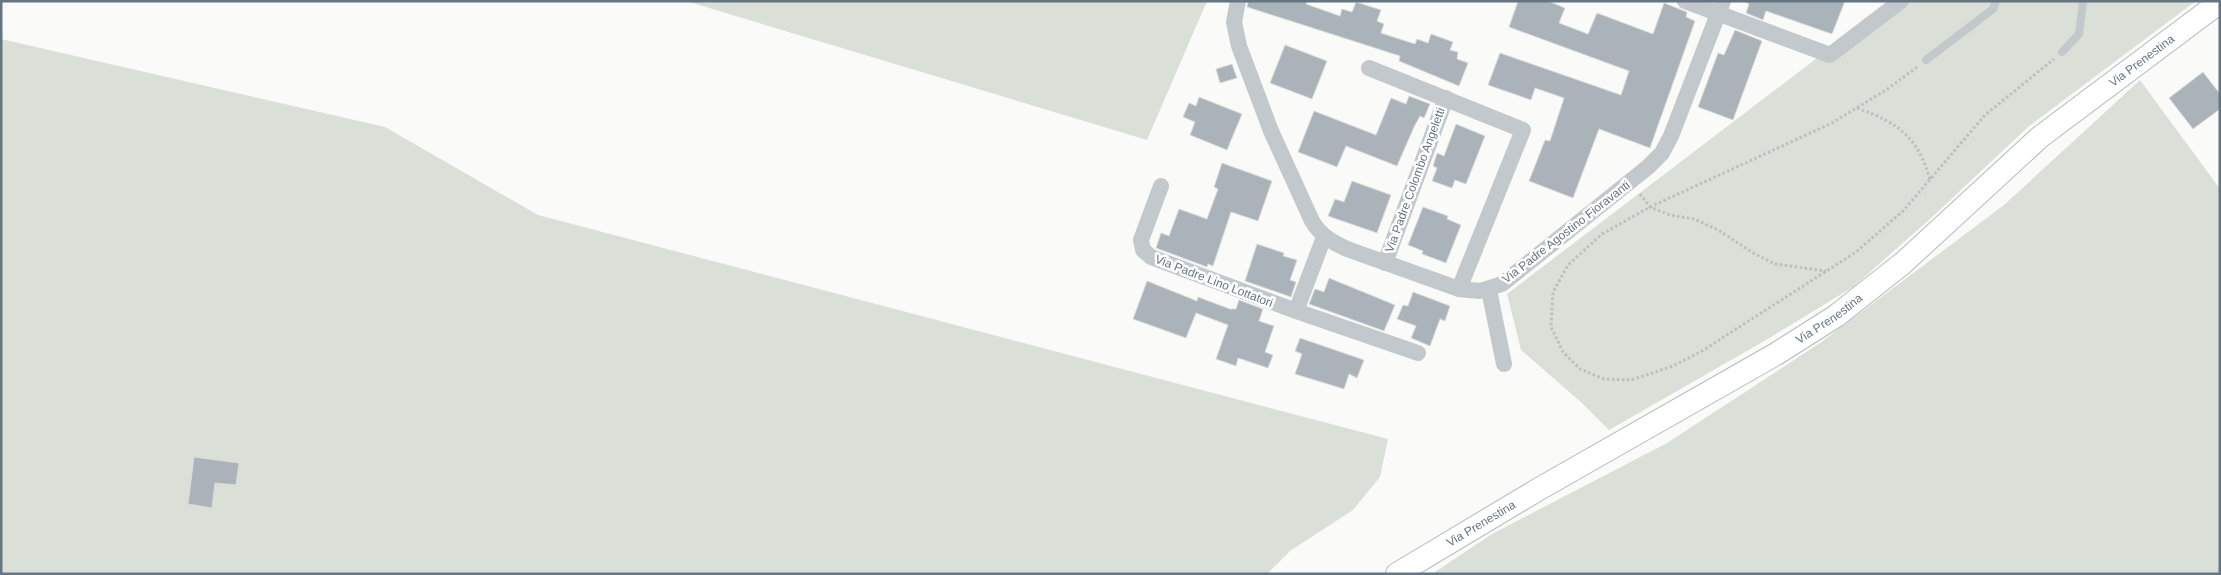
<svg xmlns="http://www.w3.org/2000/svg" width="2221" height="575" font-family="Helvetica,sans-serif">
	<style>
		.green { fill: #dadfd7 }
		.building { fill: #aab3b9; stroke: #dcdcda }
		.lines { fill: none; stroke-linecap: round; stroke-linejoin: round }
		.secondary-casing { stroke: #b3babf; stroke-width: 24 }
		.path { stroke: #bbbfc2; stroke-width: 3; stroke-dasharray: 2.5 2.5; stroke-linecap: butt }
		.lane { stroke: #c3c8cc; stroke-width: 8 }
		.street { stroke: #c3c8cc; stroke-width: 16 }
		.secondary { stroke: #fff; stroke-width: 22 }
		.labels { text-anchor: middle; stroke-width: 5; stroke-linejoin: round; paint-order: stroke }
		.street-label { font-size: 12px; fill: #657683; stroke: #fff }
	</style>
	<rect width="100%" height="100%" fill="#fafaf8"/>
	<path class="green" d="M686,1H1207L1147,140Z
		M1892,1H2196L2028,127L1930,219L1853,287L1766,340L1609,430L1582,403L1521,350L1507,294Z
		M1,39L385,127L538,215L1388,439L1380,477L1353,510L1290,551L1267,574H1Z
		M2140,80L2220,189V574H1432L1492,534L1667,443L1820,343L2004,205Z"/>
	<path class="building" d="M1248,1H1308L1306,4L1340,16L1342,9L1352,12L1356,2L1381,10L1377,21L1384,24L1381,33L1415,44L1417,39L1428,43L1431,34L1453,42L1450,50L1458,52L1457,59L1468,63L1459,86L1399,61L1400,56L1247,7Z
		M1518,1H1548L1565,8L1559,23L1588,34L1597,13L1653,34L1664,3L1687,12L1686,17L1695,21L1650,148L1599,129L1573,198L1529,181L1545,140L1550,141L1564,98L1535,88L1531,100L1488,85L1500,53L1621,95L1629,71L1509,27Z
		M1744,1H1845L1832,34L1766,11L1763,20L1746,13L1749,4Z
		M1735,30L1762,41L1733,120L1698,107L1718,53L1724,55Z
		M1285,45L1327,61L1312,99L1270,83Z
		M1232,64L1237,78L1220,83L1216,69Z
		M2203,72L2220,94V109L2193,129L2169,98Z
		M1409,96L1430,104L1424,118L1420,116L1414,127L1397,166L1346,146L1337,167L1298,152L1314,111L1376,135L1391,98L1406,104Z
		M1199,97L1242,114L1227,150L1190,135L1195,122L1183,117L1189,103L1196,106Z
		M1456,124L1485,136L1466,184L1455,180L1452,188L1432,181L1437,168L1433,166L1437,153L1444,156Z
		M1222,163L1272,181L1258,221L1231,212L1213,266L1208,264L1207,267L1156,248L1161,233L1169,236L1179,209L1207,219L1218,189L1214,187Z
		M1352,181L1391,195L1377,233L1328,216L1335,199L1344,202Z
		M1423,207L1448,216L1447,219L1461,225L1446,263L1422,254L1423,251L1408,245Z
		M1257,244L1284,253L1283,256L1297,260L1290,280L1296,282L1291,297L1245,281Z
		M1329,278L1395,305L1384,331L1309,304L1315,289L1324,292Z
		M1147,281L1197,301L1198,297L1230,309H1236L1239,300L1263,309L1259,321L1274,326L1265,352L1273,355L1268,368L1238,358L1236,366L1216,359L1228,325L1196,313L1186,338L1133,319Z
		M1413,292L1450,306L1445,321L1440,319L1430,346L1411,338L1416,326L1397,319L1403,305L1408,306Z
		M1300,338L1364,360L1357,378L1349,374L1344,389L1295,374L1302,354L1295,351Z
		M194,457L239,463L236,485L215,483L212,508L188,504Z"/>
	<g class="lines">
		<defs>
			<g id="secondary">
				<path id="s1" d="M1397,574L1539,489L1776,354L1836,316L1903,263L2040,137L2220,2"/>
			</g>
		</defs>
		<use href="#secondary" class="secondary-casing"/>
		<path class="path" d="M1917,67L1886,90L1832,123L1650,207L1602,234L1568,265L1553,292L1551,327L1563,352L1580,369L1604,379L1631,380L1673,366L1702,351L1856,252L1903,211L1985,115L2054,59
			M1857,108C1899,123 1918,137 1930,180
			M1640,194L1650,207L1670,215L1694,219L1718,230L1753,253L1775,264L1826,271"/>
		<path class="lane" d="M2062,52L2079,34L2083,1
			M1926,60L1993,9L1996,1"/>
		<path class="street" d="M1238,1L1234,22L1239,46L1271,131L1312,221C1321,236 1332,242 1347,249L1459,289L1480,291L1502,284L1648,167L1662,153L1671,136L1723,1
			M1685,1L1830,55L1901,1
			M1369,68L1523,130L1459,289
			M1161,186L1141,240L1143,250L1151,257L1296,311L1418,353
			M1385,263L1446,98
			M1489,290L1504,364
			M1296,311L1324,237"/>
		<use href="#secondary" class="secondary"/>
	</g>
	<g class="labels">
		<g class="street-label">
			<text dy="4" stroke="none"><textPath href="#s1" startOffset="908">Via Prenestina</textPath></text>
			<text transform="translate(1415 180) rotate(-70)" y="4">Via Padre Colombo Angeletti</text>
			<text transform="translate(1566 232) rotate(-38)" y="4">Via Padre Agostino Fioravanti</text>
			<text transform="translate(1214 281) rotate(21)" y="4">Via Padre Lino Lottatori</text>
			<text dy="4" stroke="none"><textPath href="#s1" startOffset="502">Via Prenestina</textPath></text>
			<text dy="4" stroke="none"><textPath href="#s1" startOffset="98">Via Prenestina</textPath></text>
		</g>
	</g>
	<rect width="2221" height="575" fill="none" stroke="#657683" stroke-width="5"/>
</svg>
